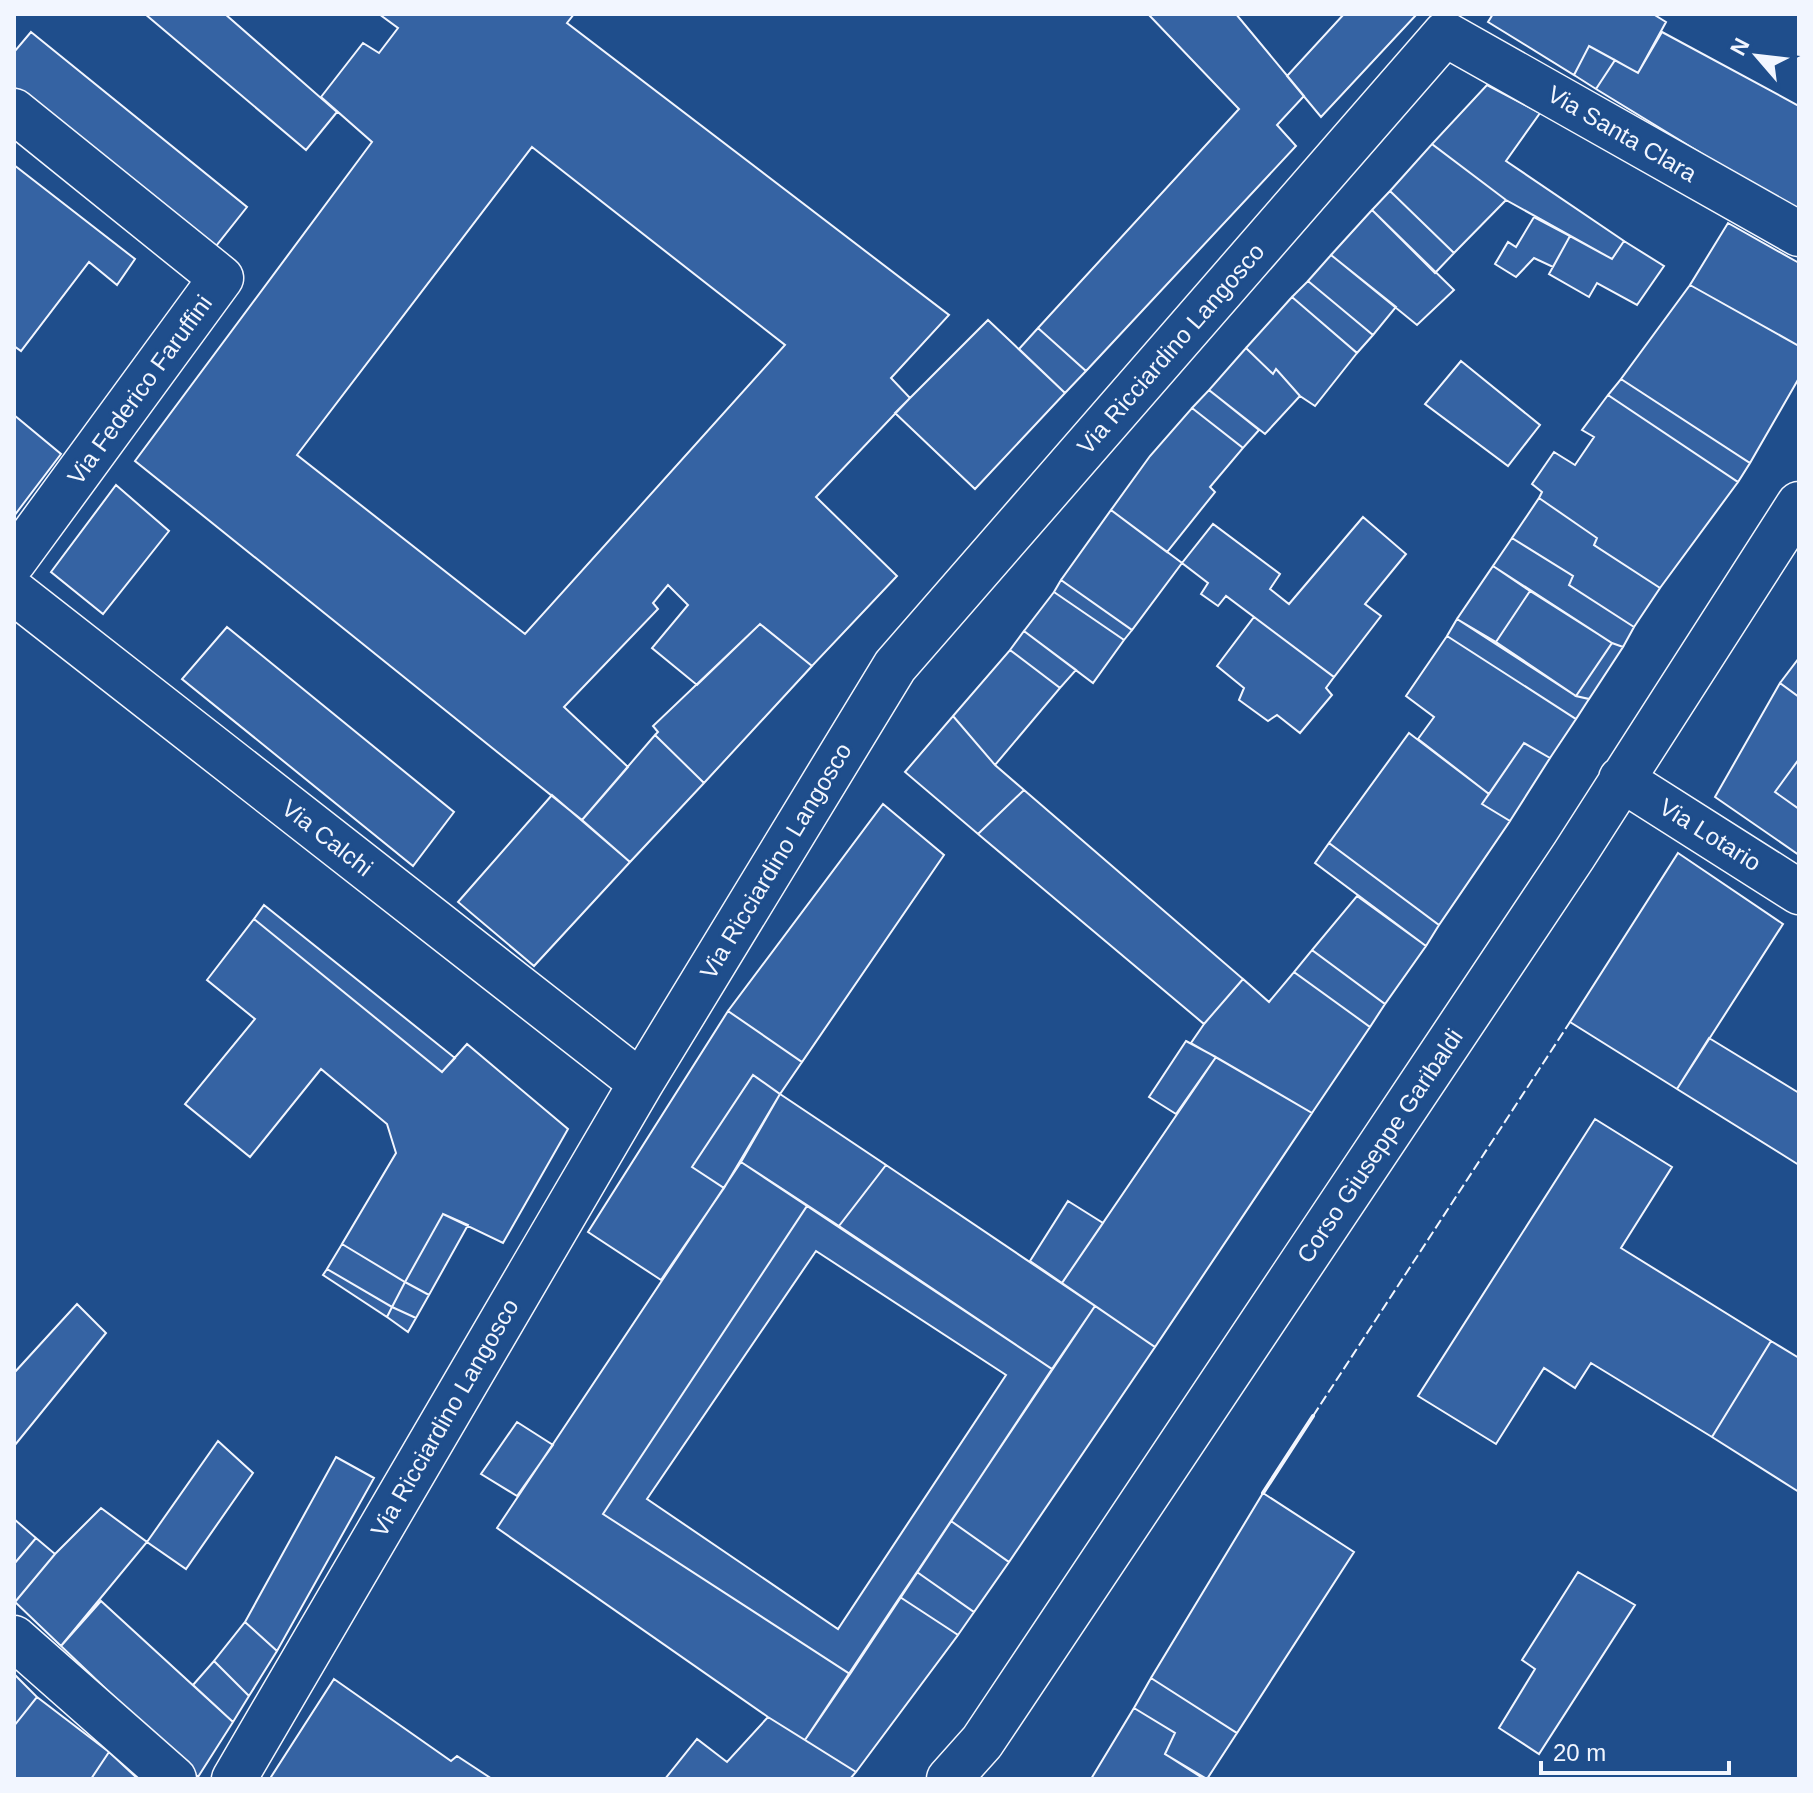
<svg xmlns="http://www.w3.org/2000/svg" width="1813" height="1793" font-family="Helvetica,sans-serif">
	<style>
		.building { fill: #3563a3; stroke: #f2f6ff; stroke-width: 2; fill-rule: evenodd }
		.lines { fill: none; stroke-linecap: round; stroke-linejoin: round }
		.minor-casing { stroke: #f2f6ff; stroke-width: 47 }
		.minor { stroke: #1f4e8c; stroke-width: 44 }
		.fence { stroke: #f2f6ff; stroke-width: 2; stroke-dasharray: 10 4; stroke-linecap: butt }
		.wall { stroke: #f2f6ff; stroke-width: 4 }
		.labels { text-anchor: middle; stroke-width: 6; stroke-linejoin: round; paint-order: stroke }
		.street-label { font-size: 24px; fill: #f2f6ff; stroke: #1f4e8c }
	</style>
	<rect width="100%" height="100%" fill="#1f4e8c"/>
	<path class="building" d="M145,14H225L337,112L306,150Z
		M379,14H574L567,23L949,315L891,378L910,398L816,497L897,576L812,666L760,624L697,685L652,648L688,605L668,585L653,603L658,609L564,707L628,767L582,820L135,461L372,142L321,97L363,43L379,53L398,28ZM532,147L785,345L525,634L297,455Z
		M1148,14H1236L1304,96L1277,125L1296,146L1086,371L1038,328L1239,109Z
		M1344,14H1417L1321,117L1287,76Z
		M1493,14H1653L1666,22L1638,73L1589,46L1574,75L1488,22Z
		M31,32L247,207L216,246L14,87V52Z
		M1662,32L1799,106V213L1596,89L1615,60L1638,73Z
		M1589,46L1615,60L1596,89L1574,75Z
		M1487,85L1540,113L1506,161L1624,241L1612,259L1506,200L1432,144Z
		M1432,144L1506,200L1454,253L1390,191Z
		M14,165L135,259L117,285L89,262L21,351L14,346Z
		M1390,191L1454,253L1435,273L1372,210Z
		M1372,210L1454,290L1417,325L1331,255Z
		M1534,217L1570,236L1553,267L1534,258L1516,277L1495,264L1508,242L1516,247Z
		M1728,223L1799,263V346L1690,285Z
		M1570,236L1612,259L1624,241L1664,266L1637,305L1597,283L1589,297L1549,274Z
		M1331,255L1396,307L1373,335L1308,281Z
		M1308,281L1373,335L1357,353L1292,297Z
		M1690,285L1799,346V378L1750,463L1621,379Z
		M1292,297L1357,353L1315,406L1300,396L1276,369L1273,374L1246,348Z
		M988,320L1065,393L975,489L895,413Z
		M1038,328L1086,371L1065,393L1019,349Z
		M1246,348L1273,374L1276,369L1300,396L1265,434L1209,390Z
		M1461,361L1540,425L1508,466L1425,404Z
		M1621,379L1750,463L1738,482L1608,395Z
		M1209,390L1259,430L1243,448L1192,408Z
		M1608,395L1738,482L1660,588L1594,545L1597,538L1539,498L1542,492L1532,484L1554,452L1575,465L1594,437L1582,430Z
		M1192,408L1243,448L1210,487L1215,492L1167,552L1111,510L1150,456Z
		M14,415L61,454L14,516Z
		M116,485L169,531L103,614L51,572Z
		M1539,498L1597,538L1594,545L1660,588L1634,627L1569,585L1573,576L1512,538Z
		M1111,510L1182,563L1132,630L1061,580Z
		M1363,517L1406,554L1365,604L1381,616L1334,677L1226,596L1218,606L1201,594L1208,583L1182,563L1213,524L1280,574L1270,589L1289,604Z
		M1512,538L1573,576L1569,585L1634,627L1623,647L1612,643L1493,566Z
		M1493,566L1530,591L1496,642L1457,619Z
		M1061,580L1132,630L1124,640L1054,592Z
		M1530,591L1612,643L1576,696L1496,642Z
		M1054,592L1124,640L1093,683L1024,631Z
		M1254,617L1334,677L1326,688L1332,695L1300,733L1277,715L1268,721L1239,700L1244,688L1217,666Z
		M1457,619L1576,696L1589,699L1576,719L1447,636Z
		M760,624L812,666L704,783L655,735L658,732L653,726Z
		M227,627L454,812L413,866L182,679Z
		M1024,631L1076,670L1060,688L1010,650Z
		M1447,636L1576,719L1550,758L1524,743L1489,794L1418,739L1434,717L1406,696Z
		M1612,643L1623,647L1589,699L1576,696Z
		M1010,650L1060,688L995,765L953,716Z
		M1799,658V697L1780,683Z
		M1780,683L1799,697V759L1775,792L1799,809V855L1715,797Z
		M953,716L995,765L1024,790L978,834L905,772Z
		M1409,733L1489,794L1482,804L1510,821L1439,925L1329,843Z
		M655,735L704,783L630,862L582,820Z
		M1524,743L1550,758L1510,821L1482,804Z
		M1799,759V809L1775,792Z
		M1024,790L1243,979L1204,1024L978,834Z
		M552,795L630,862L534,966L458,902Z
		M883,804L944,855L802,1062L728,1011Z
		M1329,843L1439,925L1426,946L1315,863Z
		M1678,853L1783,924L1677,1089L1570,1022Z
		M1357,896L1426,946L1385,1004L1312,950Z
		M264,905L455,1058L442,1072L254,919Z
		M254,919L442,1072L467,1044L568,1129L503,1243L443,1214L405,1282L342,1244L396,1153L387,1124L321,1069L250,1157L185,1104L255,1019L207,980Z
		M1312,950L1385,1004L1370,1027L1294,972Z
		M1294,972L1370,1027L1312,1113L1191,1043L1204,1024L1243,979L1269,1002Z
		M728,1011L802,1062L780,1094L753,1075L692,1167L724,1188L661,1280L588,1232Z
		M1709,1038L1799,1093V1165L1677,1089Z
		M1186,1041L1216,1057L1176,1114L1149,1097Z
		M1216,1057L1312,1113L1155,1347L1062,1283Z
		M753,1075L780,1094L724,1188L692,1167Z
		M780,1094L886,1165L839,1226L741,1162Z
		M1595,1119L1672,1167L1621,1248L1771,1341L1712,1437L1591,1363L1575,1388L1544,1368L1496,1444L1418,1396Z
		M741,1162L807,1206L603,1514L850,1674L805,1740L768,1717L497,1528Z
		M886,1165L1095,1306L1052,1369L839,1226Z
		M1068,1201L1103,1223L1062,1283L1030,1261Z
		M807,1206L1052,1369L850,1674L603,1514ZM816,1251L1006,1375L838,1629L647,1499Z
		M443,1214L468,1225L429,1295L405,1282Z
		M342,1244L405,1282L392,1307L327,1269Z
		M327,1269L392,1307L387,1317L323,1275Z
		M405,1282L429,1295L416,1318L392,1307Z
		M77,1304L106,1333L15,1445L14,1373Z
		M1095,1306L1155,1347L1009,1562L951,1521Z
		M392,1307L416,1318L408,1332L387,1317Z
		M1771,1341L1799,1358V1492L1712,1437Z
		M517,1422L553,1445L517,1496L481,1474Z
		M218,1441L253,1473L186,1569L147,1542Z
		M336,1457L374,1478L277,1651L245,1622Z
		M1263,1493L1354,1552L1237,1733L1151,1678Z
		M101,1508L147,1542L61,1646L15,1602L55,1554Z
		M14,1519L36,1538L14,1564Z
		M951,1521L1009,1562L974,1612L917,1572Z
		M36,1538L55,1554L15,1602L14,1564Z
		M917,1572L974,1612L958,1635L900,1597Z
		M1578,1572L1635,1605L1539,1754L1499,1728L1535,1669L1522,1660Z
		M900,1597L958,1635L856,1772L805,1740Z
		M101,1601L233,1722L198,1777L61,1646Z
		M245,1622L277,1651L249,1696L214,1661Z
		M214,1661L249,1696L233,1722L193,1685Z
		M14,1674L37,1697L14,1726Z
		M1151,1678L1237,1733L1207,1779L1165,1754L1175,1733L1134,1708Z
		M334,1679L451,1761L457,1756L492,1779H274L271,1777Z
		M37,1697L109,1752L91,1779H14V1726Z
		M1134,1708L1175,1733L1165,1754L1204,1779H1091Z
		M768,1717L856,1772L850,1779H665L697,1739L727,1762Z
		M109,1752L138,1779H91Z"/>
	<g class="lines">
		<defs>
			<path id="minor" d="M14,111L221,278L14,561
				M14,592L641,1083
				M1621,779L1799,892
				M14,1638L174,1779
				M234,1779L641,1083L895,666L1445,34L1799,234
				M949,1779L982,1742L1574,855L1799,504"/>
		</defs>
		<use href="#minor" class="minor-casing"/>
		<use href="#minor" class="minor"/>
		<path class="fence" d="M1313,1416L1570,1022"/>
		<path class="wall" d="M1263,1493L1313,1416"/>
	</g>
	<g class="labels">
		<g class="street-label">
			<text transform="translate(1622 134) rotate(30)" y="8">Via Santa Clara</text>
			<text transform="translate(1171 349) rotate(-49)" y="8">Via Ricciardino Langosco</text>
			<text transform="translate(140 390) rotate(-54)" y="8">Via Federico Faruffini</text>
			<text transform="translate(1710 835) rotate(32)" y="8">Via Lotario</text>
			<text transform="translate(327 838) rotate(38)" y="8">Via Calchi</text>
			<text transform="translate(776 861) rotate(-59)" y="8">Via Ricciardino Langosco</text>
			<text transform="translate(1380 1146) rotate(-56)" y="8">Corso Giuseppe Garibaldi</text>
			<text transform="translate(445 1418) rotate(-60)" y="8">Via Ricciardino Langosco</text>
		</g>
	</g>
	<rect width="1813" height="1793" fill="none" stroke="#f2f6ff" stroke-width="32"/>
	<g transform="translate(1757 56) rotate(298)" stroke="#1f4e8c" stroke-width="6" paint-order="stroke">
	<path d="M0-6L14 30L0 20L-14 30Z" fill="#f2f6ff"/>
	<text y="-12" font-size="22" font-weight="bold" text-anchor="middle" fill="#f2f6ff">N</text>
	</g>
	<path d="M1541 1761v12h188v-12" fill="none" stroke="#f2f6ff" stroke-width="4"/>
	<text x="1553" y="1761" font-size="24" fill="#f2f6ff" stroke="#1f4e8c" stroke-width="6" paint-order="stroke">20 m</text>
</svg>
